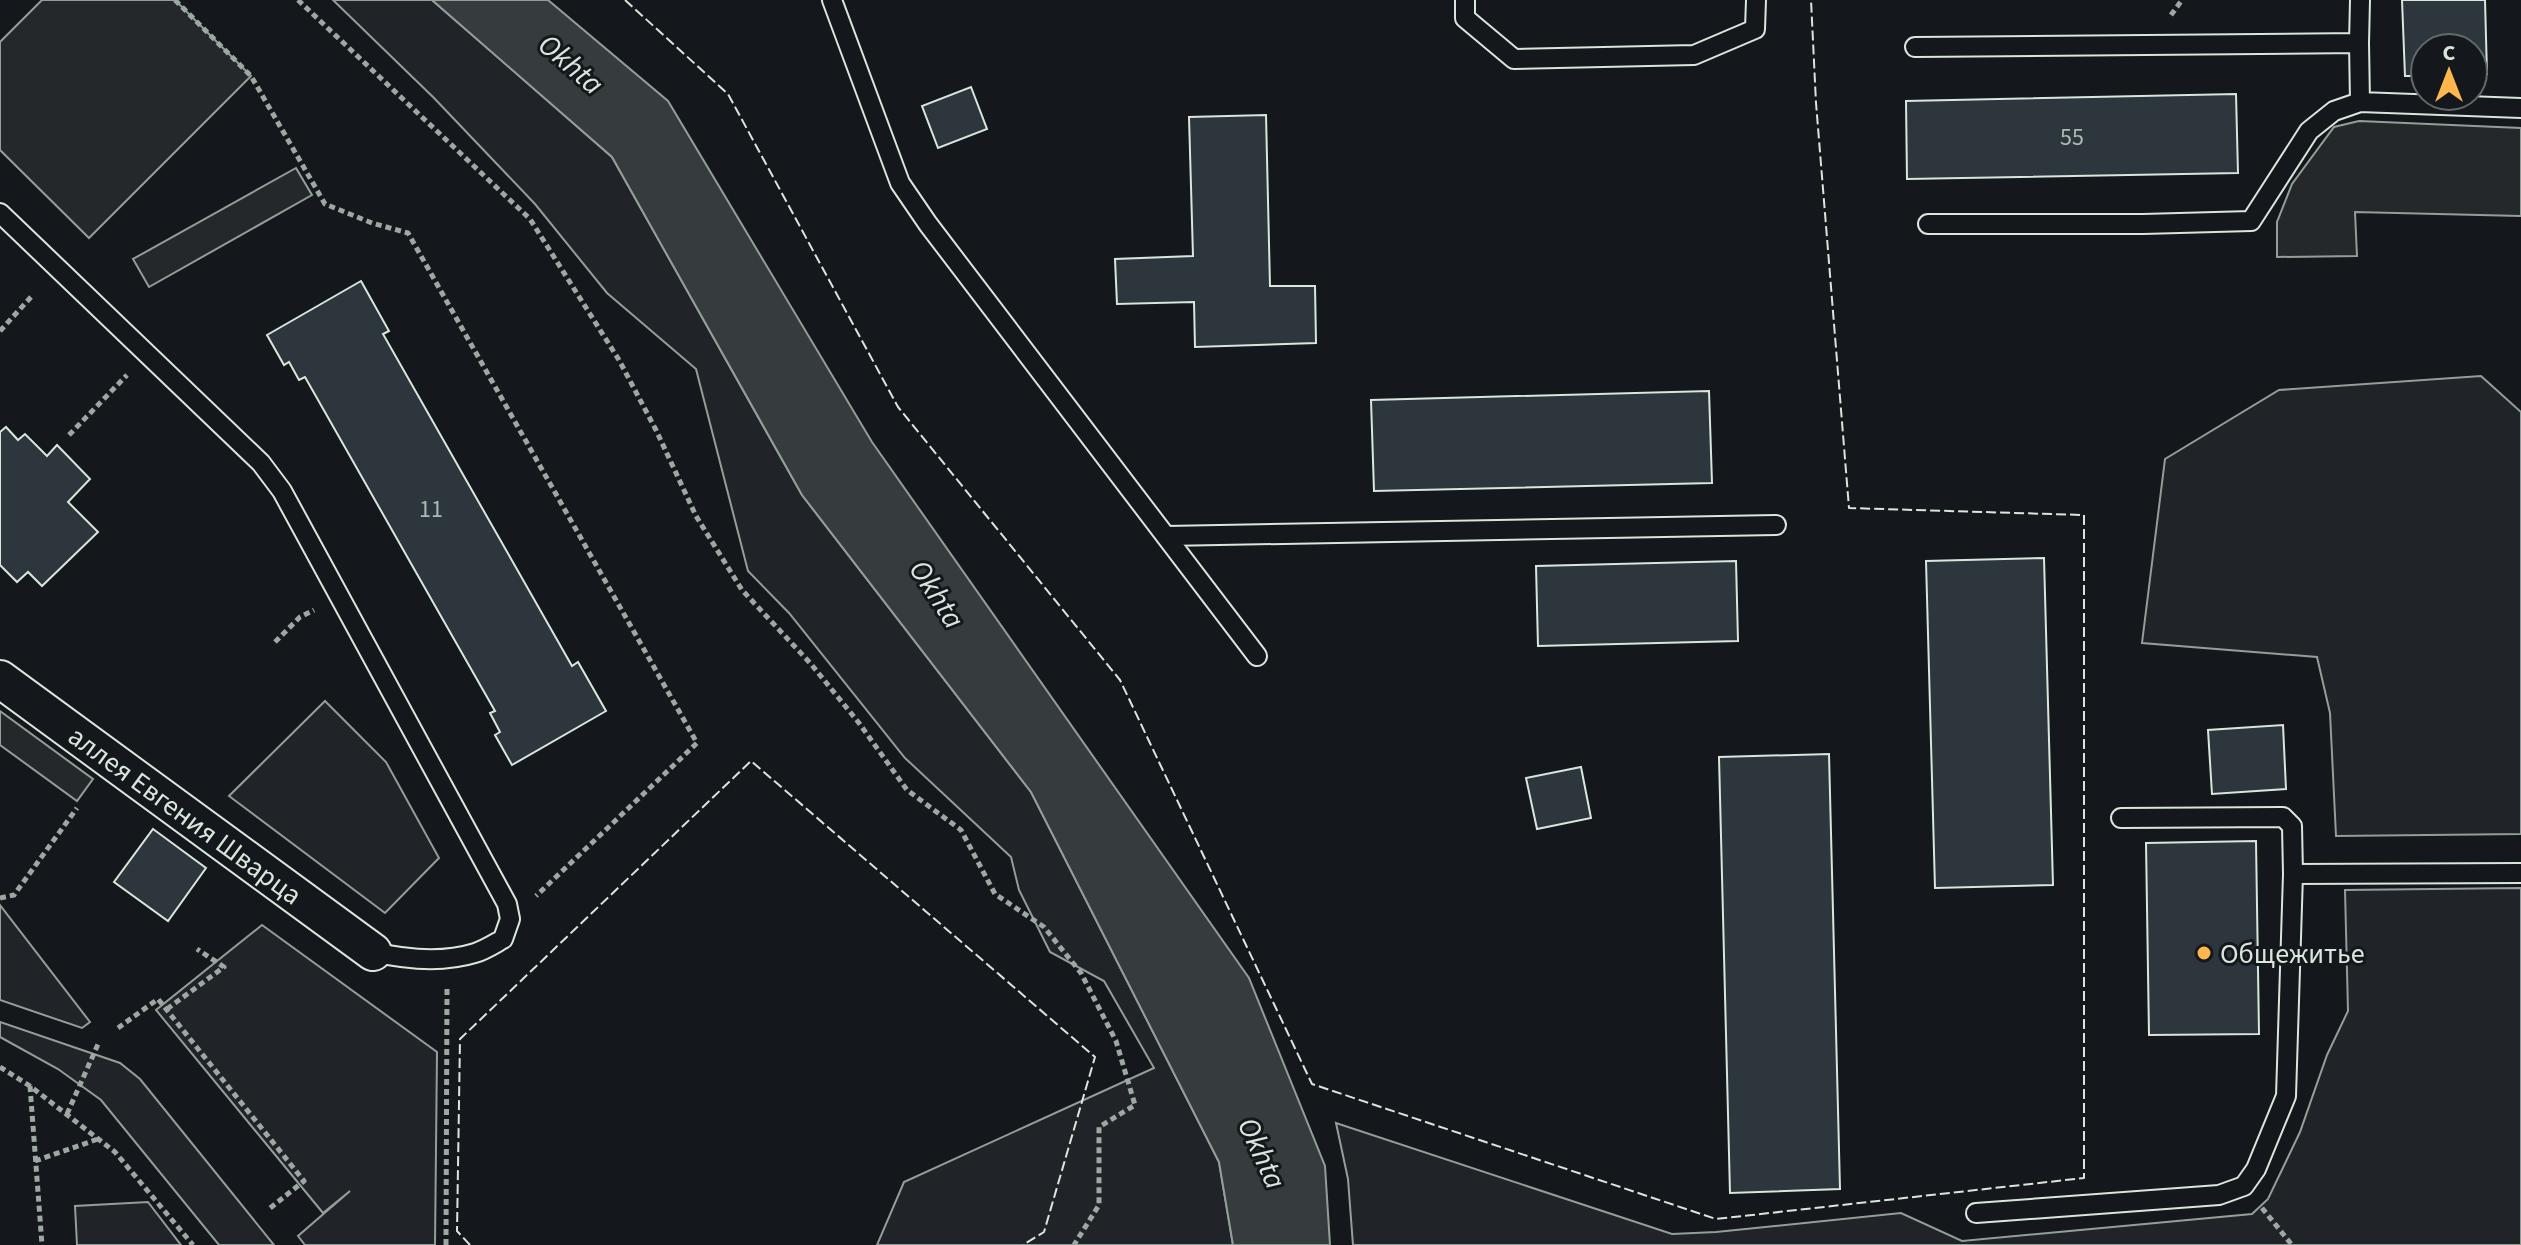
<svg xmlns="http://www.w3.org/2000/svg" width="2521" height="1245" font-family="'Source Sans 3',sans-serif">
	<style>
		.green { fill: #202428; stroke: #939e99; stroke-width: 2 }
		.parking { fill: #24282b; stroke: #939e99; stroke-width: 2 }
		.water { fill: #363b3e; stroke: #939e99; stroke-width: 2 }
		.building { fill: #2c363c; stroke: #d8e6dc; stroke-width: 2 }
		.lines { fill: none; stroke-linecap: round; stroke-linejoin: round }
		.lane-casing { stroke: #d8e6dc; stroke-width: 22 }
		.street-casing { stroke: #d8e6dc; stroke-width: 40 }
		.path { stroke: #9da8a2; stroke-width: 5; stroke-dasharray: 6 4; stroke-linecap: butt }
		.lane { stroke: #14181c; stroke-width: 18 }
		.street { stroke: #14181c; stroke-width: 36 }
		.fence { stroke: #d8e6dc; stroke-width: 2; stroke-dasharray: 10 4; stroke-linecap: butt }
		.poi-dot { fill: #ffb74d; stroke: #14181c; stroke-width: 3 }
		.labels { text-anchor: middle; stroke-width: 6; stroke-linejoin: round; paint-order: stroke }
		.number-label { font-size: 24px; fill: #adbab4 }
		.street-label { font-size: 28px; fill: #d8e6dc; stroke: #14181c }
		.poi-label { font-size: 28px; fill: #d8e6dc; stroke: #14181c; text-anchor: start }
		.water-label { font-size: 30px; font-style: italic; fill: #d8e6dc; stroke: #14181c }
	</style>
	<rect width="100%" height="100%" fill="#14181c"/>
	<path class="green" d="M333,0H432L612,157L802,495L1031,792L1219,1162L1233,1245H877L904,1182L1154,1068L1104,981L1050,952L1019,890L1011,857L905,758L789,613L748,571L696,369L607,293L535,204L434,98Z
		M2481,376L2521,412V834L2336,836L2330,713L2317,657L2142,643L2165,459L2279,390Z
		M325,701L386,762L439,858L385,913L229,796Z
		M2521,888V1245H1353L1348,1179L1336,1123L1672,1234L1716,1232L1901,1213L1962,1241L2252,1214L2268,1199L2300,1132L2327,1055L2348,1011L2345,890Z
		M0,905L90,1022L82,1028L0,1000Z
		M262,925L437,1052L435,1245H305L298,1236L350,1191L323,1213L156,1010Z
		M0,1022L120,1063L140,1079L274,1245H219L101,1100L58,1069L0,1037Z
		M148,1202L181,1245H77L75,1206Z"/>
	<path class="parking" d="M42,0H175L251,76L89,238L0,150V42Z
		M2359,121L2521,128V216L2355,212L2357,256L2277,257V222L2292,184L2334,127Z
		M296,168L312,195L149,287L133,259Z
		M0,711L93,779L77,801L0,745Z"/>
	<path class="water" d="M432,0H548L668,101L872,442L1249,978L1325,1166L1330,1245H1233L1219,1162L1031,792L802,495L612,157Z"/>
	<path class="building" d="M2402,0H2485L2487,74H2473V48H2425V76H2405Z
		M971,87L987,129L938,148L922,106Z
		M2236,94L2238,173L1907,179L1906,101Z
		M1266,115L1270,286H1315L1316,343L1195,347L1194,302L1117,304L1115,259L1193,256L1189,117Z
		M361,281L389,331L383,334L572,666L578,662L606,711L512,765L495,735L500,732L490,713L495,711L438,611L305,377L299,380L289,362L284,365L267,335Z
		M1709,391L1712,483L1374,491L1371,400Z
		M6,427L18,440L25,434L47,456L57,445L90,479L68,502L98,532L42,586L28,572L17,582L0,565V432Z
		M2044,558L2053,885L1935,888L1926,561Z
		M1736,561L1738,641L1538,646L1536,566Z
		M2283,725L2286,789L2212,794L2208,730Z
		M1829,754L1840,1189L1730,1193L1719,757Z
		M1581,767L1591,818L1537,829L1526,778Z
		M153,829L206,868L168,921L114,882Z
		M2256,841L2259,1034L2149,1035L2146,843Z"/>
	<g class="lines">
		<defs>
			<path id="lane" d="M832,0L900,183L928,224L1257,656
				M1465,0V18L1514,59L1694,55L1755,29L1756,0
				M2359,43L2360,0
				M1915,47L2359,43L2360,102L2521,108
				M0,213L261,463L282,491L507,904L510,919L503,939C494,944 485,950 475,953C443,963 404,959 373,952
				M1928,224H2143L2251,221L2309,131L2334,111L2360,102
				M1166,536L1776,525
				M2121,818L2283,817L2292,826L2293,874
				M1976,1213L2219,1195L2244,1186L2256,1169L2286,1096L2293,874L2521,873"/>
			<g id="street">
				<path id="s1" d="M0,679L373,952"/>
			</g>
		</defs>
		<use href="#lane" class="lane-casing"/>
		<use href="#street" class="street-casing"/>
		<path class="path" d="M175,0L251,76L325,204L372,223L408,233L697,743L536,896
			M298,0L530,219L619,360L656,430L696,516L742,590L811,664L859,723L907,790L961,830L995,894L1044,927L1081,973L1116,1041L1135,1105L1099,1127V1205L1074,1245
			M2171,15L2182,0
			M0,331L31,297
			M69,435L127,375
			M275,642L300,617L314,610
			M0,898L14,895L77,808
			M167,1009L224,967L197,949
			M118,1028L158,999L304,1181L269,1209
			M0,1067L30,1086L115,1152L193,1245
			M30,1086L42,1245
			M67,1114L99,1042
			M35,1161L98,1139
			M2262,1208L2292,1245
			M446,1245L447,987"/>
		<use href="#lane" class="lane"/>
		<use href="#street" class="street"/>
		<path class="fence" d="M625,0L728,94L898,407L1120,680L1312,1084L1716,1219L2084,1178V515L1849,508L1816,103L1811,0
			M470,1245L457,1231L460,1039L751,761L1095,1057L1044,1232L1023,1245"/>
	</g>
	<circle class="poi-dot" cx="2204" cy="953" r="8"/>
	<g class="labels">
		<g class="number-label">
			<text x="2072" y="145">55</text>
			<text x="431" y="517">11</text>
		</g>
		<g class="street-label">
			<text dy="10" stroke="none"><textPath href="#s1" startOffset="230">аллея Евгения Шварца</textPath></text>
		</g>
		<g class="poi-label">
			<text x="2220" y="963">Общежитье</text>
		</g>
		<g class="water-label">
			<text transform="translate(571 64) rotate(41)" y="10">Okhta</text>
			<text transform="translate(937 594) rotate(57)" y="10">Okhta</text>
			<text transform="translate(1262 1153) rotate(65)" y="10">Okhta</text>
		</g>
	</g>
	<g transform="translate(2449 72)"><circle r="38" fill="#14181c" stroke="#626a69" stroke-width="2"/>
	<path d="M0-6L14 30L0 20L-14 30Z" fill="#ffb74d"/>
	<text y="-12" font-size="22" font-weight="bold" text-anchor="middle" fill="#d8e6dc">С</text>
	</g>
</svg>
